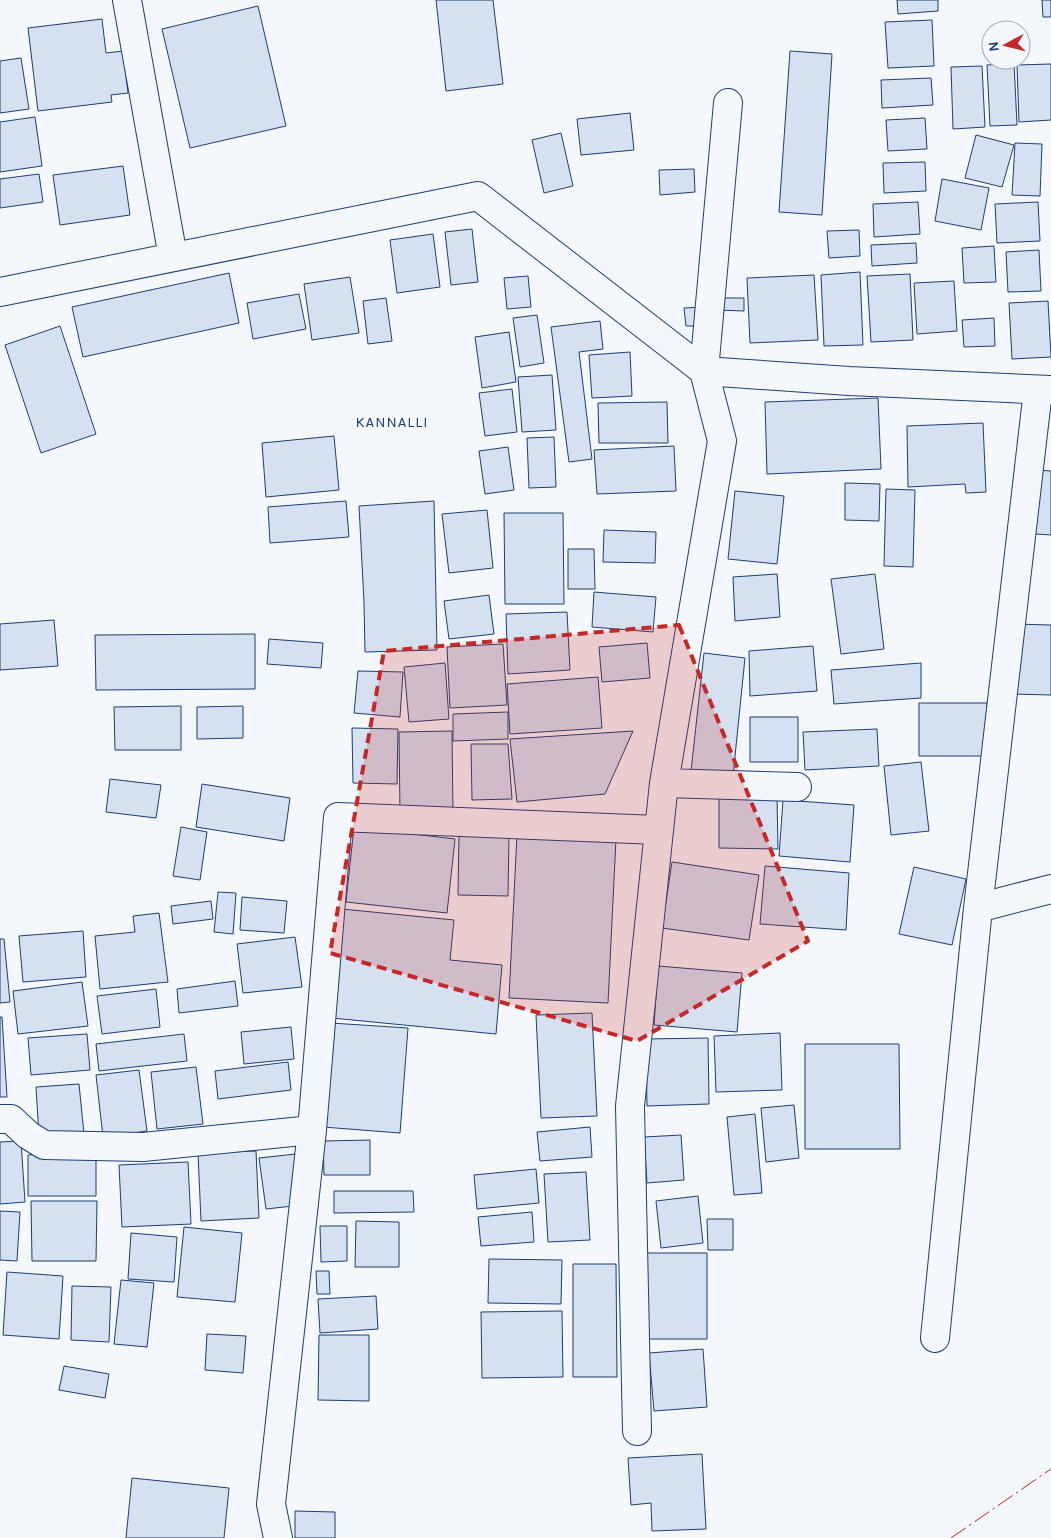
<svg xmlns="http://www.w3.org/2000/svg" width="1051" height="1538" font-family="Karla,sans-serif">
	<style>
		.building { fill: #d5e0f0; stroke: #1d3f73 }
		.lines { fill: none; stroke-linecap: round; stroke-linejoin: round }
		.minor-casing { stroke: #1d3f73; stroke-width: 30 }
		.tertiary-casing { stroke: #1d3f73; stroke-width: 30 }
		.minor { stroke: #f4f7fb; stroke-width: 28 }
		.tertiary { stroke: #f4f7fb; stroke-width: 28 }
		.power { stroke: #c62828; stroke-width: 1; stroke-dasharray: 18 4 2.5 4; stroke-linecap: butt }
		.marked { fill: #c62828; fill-opacity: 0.2; stroke: #c62828; stroke-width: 4; stroke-dasharray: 10 6; stroke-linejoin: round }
		.labels { text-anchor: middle; stroke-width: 4; stroke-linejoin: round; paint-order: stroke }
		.neighbourhood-label { font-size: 15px; letter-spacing: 1px; fill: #1d3f73; stroke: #f4f7fb }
	</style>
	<rect width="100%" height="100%" fill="#f4f7fb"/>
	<path class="building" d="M436,0H493L503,84L446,91Z
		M897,0H938V11L898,14Z
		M1042,0H1051V17H1043Z
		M258,6L286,126L190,148L162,29Z
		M102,19L106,53L123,51L128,93L111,95L112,102L38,111L28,28Z
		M932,20L934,66L888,68L885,22Z
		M790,51L832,54L822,215L779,212Z
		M21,58L29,109L0,113V61Z
		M1014,63L1017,125L990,126L987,65Z
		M1051,64V120L1019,122L1017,65Z
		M982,66L985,127L953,129L951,67Z
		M931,78L933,105L882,108L881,80Z
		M630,113L634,150L581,155L577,119Z
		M35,117L42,166L0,172V122Z
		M925,118L927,149L888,151L886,120Z
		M561,133L573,186L544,193L532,140Z
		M976,135L1014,145L1002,187L965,178Z
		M1015,143L1042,144L1040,196L1012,195Z
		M925,162L926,191L884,193L883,163Z
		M123,166L130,215L60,225L53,175Z
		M694,169L695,192L660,195L659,170Z
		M39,174L43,202L0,208V179Z
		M942,179L989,188L981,230L935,221Z
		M918,202L920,234L874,237L873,204Z
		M1038,202L1040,241L997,243L995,204Z
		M472,229L478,282L451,285L445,232Z
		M859,230L860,256L829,258L827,231Z
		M433,234L440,287L397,293L390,240Z
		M916,243L917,263L872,266L871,245Z
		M994,246L996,282L964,283L962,248Z
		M1039,250L1041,291L1008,292L1006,252Z
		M860,272L863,345L824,346L821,275Z
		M229,273L239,323L83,357L72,307Z
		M910,274L913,340L871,342L867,276Z
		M814,275L818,340L750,343L747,278Z
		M528,276L531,307L507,309L504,278Z
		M350,277L359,333L312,340L304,284Z
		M954,281L957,331L917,334L914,283Z
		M299,294L306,329L253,339L247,303Z
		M386,298L392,341L368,344L363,301Z
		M716,298H744V311L716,310Z
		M1048,301L1051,357L1012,359L1009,303Z
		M703,307L704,326H686L684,308Z
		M537,315L544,363L520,367L513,318Z
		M994,318L995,346L964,347L962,320Z
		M600,321L603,349L579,352L592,459L569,462L551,327Z
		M60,326L96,434L41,453L5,345Z
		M509,332L516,382L482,388L475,337Z
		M630,352L632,396L592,398L589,355Z
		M552,375L556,430L522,432L518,377Z
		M512,389L517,432L485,436L479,393Z
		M878,398L881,469L767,474L765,402Z
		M667,402L668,443H599L598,403Z
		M983,423L986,492L966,493L965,484L908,487L907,426Z
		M334,436L339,490L266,497L262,443Z
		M554,437L556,487L529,488L527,438Z
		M674,446L676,491L597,494L594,450Z
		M508,447L514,490L485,494L479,451Z
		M1038,470L1051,471V535L1035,534Z
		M845,483L880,484L879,521L845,520Z
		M886,489L915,490L913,567L884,566Z
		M735,491L784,496L777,564L728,559Z
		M346,501L349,537L270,543L268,507Z
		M434,501L437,650L365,652L364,602L359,506Z
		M487,510L493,568L449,573L442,514Z
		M504,513H563L564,604H505Z
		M604,530L656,532L655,563L603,562Z
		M568,549H594L595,589H568Z
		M777,574L780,617L735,621L733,577Z
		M875,574L884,649L841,654L831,579Z
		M594,592L656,597L653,632L592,627Z
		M489,595L494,634L449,639L444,601Z
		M567,612L570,670L508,674L506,614Z
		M54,620L58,666L0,670V624Z
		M1013,624L1051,625V695L1011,694Z
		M255,634V689L96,690L95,635Z
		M269,639L323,643L321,668L267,664Z
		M647,643L650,678L602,682L599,647Z
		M503,644L507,705L450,708L447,647Z
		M813,646L817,691L750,696L749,651Z
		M704,653L745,658L733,776L691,771Z
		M445,663L449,719L409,722L404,667Z
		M921,663V698L834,704L831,670Z
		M358,671L403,672L400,717L354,713Z
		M598,677L602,728L510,734L507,684Z
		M919,703H987V756H919Z
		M181,706V750H115L114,707Z
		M243,706V738L197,739V707Z
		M508,712V739L453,741V714Z
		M750,717H798V762H750Z
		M352,728L398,729L397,784L353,783Z
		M877,729L879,766L805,770L803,732Z
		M452,731L453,812L400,813L399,732Z
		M633,731L605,794L517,802L510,739Z
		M471,744H508L512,799L472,800Z
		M921,762L929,831L891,835L884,766Z
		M110,779L161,785L156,818L106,812Z
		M202,784L290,798L284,841L196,827Z
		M719,798H777L778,849L719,848Z
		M783,800L854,805L850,862L779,856Z
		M181,827L207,832L200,880L173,876Z
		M354,827L455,839L447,913L346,902Z
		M459,834L509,835L508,896L458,895Z
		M517,834L616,839L608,1003L509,998Z
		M672,862L759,875L749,940L662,928Z
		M765,866L849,873L846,930L760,924Z
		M914,867L966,879L952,945L899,934Z
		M218,892L236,893L233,934L214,932Z
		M242,897L287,901L284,933L240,930Z
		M211,901L213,919L173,924L171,906Z
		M342,909L454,920L450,960L502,965L496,1034L332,1018Z
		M159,913L168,982L100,989L95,936L135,932L133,916Z
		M83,931L86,977L23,982L19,936Z
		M295,937L302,987L243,993L237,944Z
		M0,939H4L10,1002L0,1003Z
		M658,966L742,973L737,1032L654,1025Z
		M235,981L238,1006L179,1013L177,989Z
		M82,982L88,1026L18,1034L13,991Z
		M156,989L160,1027L102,1034L97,996Z
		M592,1013L597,1116L541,1118L536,1015Z
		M0,1017H2L7,1097H0Z
		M331,1023L408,1028L400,1133L323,1127Z
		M291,1027L294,1059L244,1064L241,1032Z
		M780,1033L782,1090L716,1092L714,1036Z
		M87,1034L90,1070L31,1075L28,1038Z
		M184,1034L187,1061L99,1071L96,1044Z
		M708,1038L709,1104L647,1106L646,1039Z
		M805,1044H899L900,1149H805Z
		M288,1062L291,1090L218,1099L215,1071Z
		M196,1067L203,1124L157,1129L151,1072Z
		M139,1070L147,1131L103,1137L96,1075Z
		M79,1084L84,1134L39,1136L36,1087Z
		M794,1105L799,1158L766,1162L761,1108Z
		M755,1114L762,1193L734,1195L727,1117Z
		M590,1127L592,1157L540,1161L537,1132Z
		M681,1135L684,1180L647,1183L644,1137Z
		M370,1140V1175H324L323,1141Z
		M21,1141L25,1202L0,1204V1142Z
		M256,1151L259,1218L201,1221L198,1153Z
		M42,1154L96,1155V1196H28V1155Z
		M296,1154L302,1205L266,1209L259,1158Z
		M188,1162L191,1224L122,1227L119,1165Z
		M536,1169L539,1203L477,1209L474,1175Z
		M586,1172L590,1240L548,1242L544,1174Z
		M334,1191H413L414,1212L334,1213Z
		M698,1196L703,1243L661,1248L656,1201Z
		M31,1201H97L96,1261H32Z
		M0,1211L20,1212L17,1261L0,1260Z
		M532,1212L534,1242L481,1246L478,1217Z
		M707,1219H733V1250H708Z
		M356,1221L399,1222V1267H355Z
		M320,1226H347V1261L321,1262Z
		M184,1227L242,1233L235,1302L177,1297Z
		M131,1233L177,1237L174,1282L128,1279Z
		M643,1253H707V1339H643Z
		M489,1259L562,1260L561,1304L488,1303Z
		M573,1264H616L617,1377H573Z
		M316,1271H329L330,1294H317Z
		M7,1272L63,1276L59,1339L3,1335Z
		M121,1280L154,1283L147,1347L114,1344Z
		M72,1286L111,1287L109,1342L71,1340Z
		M376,1296L378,1329L320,1333L318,1299Z
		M562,1311L563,1377L482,1378L481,1312Z
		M207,1334L246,1336L243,1373L205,1370Z
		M319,1335H369V1401L318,1400Z
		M703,1349L707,1407L654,1411L649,1353Z
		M64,1366L109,1374L105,1398L59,1390Z
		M702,1454L706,1529L652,1531L651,1503L631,1505L628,1458Z
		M132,1478L229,1488L224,1538H126Z
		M295,1511L335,1512V1538H295Z"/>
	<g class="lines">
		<defs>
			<path id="minor" d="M127,0L173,257
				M664,783L797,787
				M978,908L1051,889
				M0,1119H11L28,1135L44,1145L143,1147L312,1130
				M935,1338L978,908L1038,390
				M637,1431L630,1106L664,783L722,441L704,371L728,103
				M278,1538L271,1504L312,1130L338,817L658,830"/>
			<path id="tertiary" d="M0,292L478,196L704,371L849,381L1051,390"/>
		</defs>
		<use href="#minor" class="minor-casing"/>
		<use href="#tertiary" class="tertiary-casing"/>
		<use href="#minor" class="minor"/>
		<use href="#tertiary" class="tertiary"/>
		<path class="power" d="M951,1538L1051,1469"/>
	</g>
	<path class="marked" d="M679,625L808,941L637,1041L330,953L384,651Z"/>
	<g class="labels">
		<g class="neighbourhood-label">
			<text x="392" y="427">KANNALLI</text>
		</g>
	</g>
	<g transform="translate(1006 45) rotate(263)"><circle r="24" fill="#f4f7fb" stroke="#9eadc5"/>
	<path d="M0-4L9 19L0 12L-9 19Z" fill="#c62828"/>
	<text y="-8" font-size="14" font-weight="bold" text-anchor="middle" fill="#1d3f73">N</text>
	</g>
</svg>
